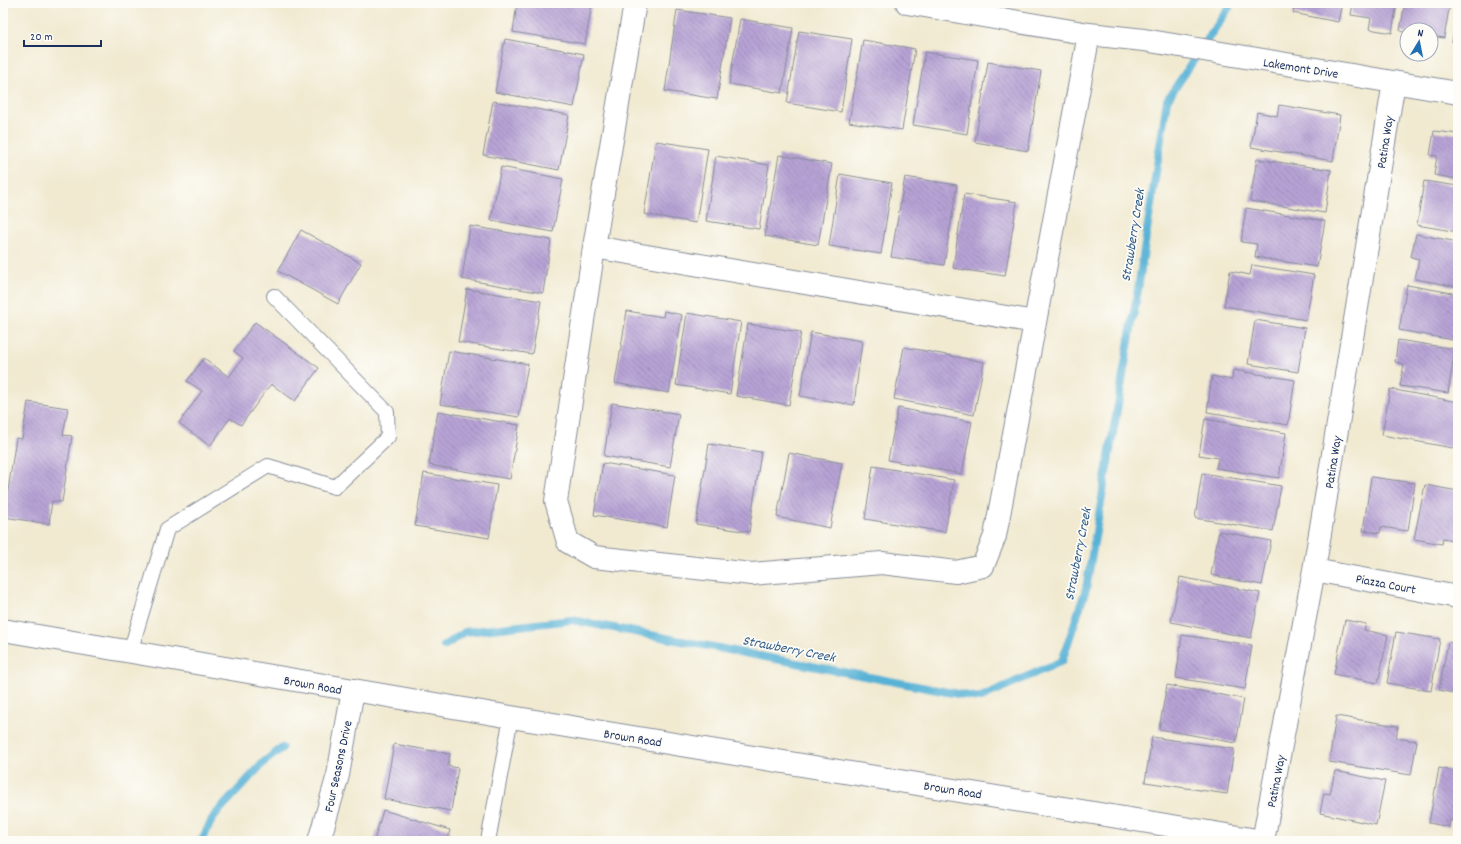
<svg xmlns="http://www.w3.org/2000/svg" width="1461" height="844" font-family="Dekko,sans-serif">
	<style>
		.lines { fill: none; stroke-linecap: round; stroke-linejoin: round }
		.stream { stroke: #58b2d6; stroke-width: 8 }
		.building { fill: url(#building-back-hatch) }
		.service-casing { stroke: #868c98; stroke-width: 16 }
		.minor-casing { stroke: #868c98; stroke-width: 24 }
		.tertiary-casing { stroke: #868c98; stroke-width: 24 }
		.service { stroke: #fff; stroke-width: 14 }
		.minor { stroke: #fff; stroke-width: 22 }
		.tertiary { stroke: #fff; stroke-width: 22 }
		.labels { text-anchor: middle; stroke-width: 3.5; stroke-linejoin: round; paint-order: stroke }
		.street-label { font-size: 13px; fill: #1b2f5e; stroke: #fdfcf7 }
		.water-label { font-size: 14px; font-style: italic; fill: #305d88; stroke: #fdfcf7 }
	</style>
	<defs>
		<pattern id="building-back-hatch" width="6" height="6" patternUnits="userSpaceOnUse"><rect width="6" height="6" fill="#b7a3d5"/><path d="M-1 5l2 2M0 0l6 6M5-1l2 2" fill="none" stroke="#9485b0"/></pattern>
	</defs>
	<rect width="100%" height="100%" fill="#fdfcf7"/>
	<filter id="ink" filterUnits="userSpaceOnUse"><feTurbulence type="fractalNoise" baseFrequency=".025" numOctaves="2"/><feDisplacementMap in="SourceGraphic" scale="8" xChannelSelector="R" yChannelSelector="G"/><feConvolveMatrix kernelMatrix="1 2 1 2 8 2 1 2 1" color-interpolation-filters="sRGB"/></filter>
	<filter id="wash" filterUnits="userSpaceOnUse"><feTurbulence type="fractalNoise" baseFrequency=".012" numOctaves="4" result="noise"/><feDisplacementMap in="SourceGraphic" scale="16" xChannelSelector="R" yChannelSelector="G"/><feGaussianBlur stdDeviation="0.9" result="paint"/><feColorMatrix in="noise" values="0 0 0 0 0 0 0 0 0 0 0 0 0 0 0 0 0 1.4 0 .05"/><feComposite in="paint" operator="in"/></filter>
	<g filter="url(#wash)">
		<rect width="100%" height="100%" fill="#f1ead1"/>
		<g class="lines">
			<path class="stream" d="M444,646L465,632L572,620L979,698L1062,661L1086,589L1138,289L1167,100L1232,3
				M201,841L214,816L264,762L282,748"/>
		</g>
		<g id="blocks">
			<path class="building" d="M517,3H592L585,44L513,32Z
				M1295,3H1342L1338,22L1293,13Z
				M1353,3H1397L1392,33L1369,29L1371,18L1351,15Z
				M1405,3H1450L1444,38L1431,36V30H1407V33L1400,31Z
				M677,10L730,18L717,99L665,91Z
				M1457,11H1458V43L1452,42Z
				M740,19L793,28L782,93L729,84Z
				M799,31L852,39L841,112L787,103Z
				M505,39L584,54L574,107L495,92Z
				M863,40L915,49L902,130L849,122Z
				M925,52L978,60L967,134L913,125Z
				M988,62L1041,71L1028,151L975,142Z
				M493,101L569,115L559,170L483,155Z
				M1279,105L1340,115L1333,161L1251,147L1257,112L1277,116Z
				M1434,131L1458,134V179L1434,175L1437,156L1430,155Z
				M656,141L708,149L696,223L644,214Z
				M779,155L832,164L818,245L765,236Z
				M716,156L769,165L759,229L706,221Z
				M1257,159L1331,170L1325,213L1250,201Z
				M501,167L563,179L553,232L491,220Z
				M840,174L892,183L881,254L829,246Z
				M905,177L957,185L944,265L891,257Z
				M1424,181L1458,186V232L1417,225Z
				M964,194L1017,202L1005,276L953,268Z
				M1246,208L1325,221L1317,267L1255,257L1257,244L1241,242Z
				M470,226L551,240L543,293L462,279Z
				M301,230L361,263L338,304L278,271Z
				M1416,234L1458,242V287L1415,279L1419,259L1411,257Z
				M1252,265L1314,275L1306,320L1224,306L1230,271L1250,275Z
				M1407,285L1458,294V341L1399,330Z
				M467,289L541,301L532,354L458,342Z
				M627,311L663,317L664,311L682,315L669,393L615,383Z
				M687,313L741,322L730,394L676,385Z
				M1255,320L1305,328L1298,372L1248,364Z
				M255,322L319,368L295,401L271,384L241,425L230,418L210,446L179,423L202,391L187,381L204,358L229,377L243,358L234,351Z
				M748,324L801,332L789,405L736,396Z
				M811,332L862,341L854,405L800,396Z
				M1398,340L1455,349L1448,393L1400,386L1404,364L1395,362Z
				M904,347L984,362L974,415L894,399Z
				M449,351L528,364L519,417L440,404Z
				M1233,370L1295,380L1288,425L1207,412L1212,376L1232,380Z
				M1390,389L1458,402V449L1382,435Z
				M28,402L68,408L63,435L72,436L62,502L52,501L49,524L4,517L16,438L22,439Z
				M612,403L679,414L670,467L604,456Z
				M898,408L972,422L962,474L888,460Z
				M438,411L519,425L510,479L429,465Z
				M1205,419L1286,433L1279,478L1216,468L1218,458L1199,455Z
				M709,444L761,452L749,532L696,524Z
				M789,453L842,463L830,528L777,517Z
				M603,463L675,475L667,527L594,515Z
				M873,466L954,480L945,532L865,519Z
				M424,473L497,485L489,538L415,526Z
				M1202,473L1281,486L1273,531L1195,518Z
				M1371,477L1415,483L1408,531L1381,527L1380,533L1363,531Z
				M1425,485L1458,491V541L1443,538L1442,544L1414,539Z
				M1219,531L1271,541L1262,585L1211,575Z
				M1180,577L1260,593L1251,638L1171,622Z
				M1345,620L1366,624L1364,630L1388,635L1378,683L1334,674Z
				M1396,632L1440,639L1431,691L1387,683Z
				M1182,635L1252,645L1245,689L1176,678Z
				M1448,642L1458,644V694L1439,690Z
				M1167,685L1244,699L1236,743L1159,729Z
				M1336,716L1398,726L1396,738L1417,741L1411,775L1329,762Z
				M1152,737L1234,749L1227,794L1145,782Z
				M394,744L450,754L448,766L458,768L451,811L384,799Z
				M1439,768L1458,772V821L1450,820L1449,827L1429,823Z
				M1335,771L1385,781L1376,825L1320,813L1324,793L1330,794Z
				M383,810L450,830L447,841H374Z"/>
		</g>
	</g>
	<g filter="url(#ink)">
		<use href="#blocks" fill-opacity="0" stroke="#868c98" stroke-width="1"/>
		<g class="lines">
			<defs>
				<path id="service" d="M130,652L167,529L268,466L335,487L388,437L387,412L274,296
					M488,841L511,717"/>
				<path id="minor" d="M635,3L594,247L556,501L568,542L594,557L752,574L882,563L956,572L983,566L995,536L1089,34
					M907,3L1089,34L1144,40L1458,93
					M594,247L1035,322
					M1314,570L1458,597
					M3,630L511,717L1263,841
					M1263,841L1314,570L1394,82"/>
				<path id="tertiary" d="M319,841L338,775L353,690"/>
			</defs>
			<use href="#service" class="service-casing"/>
			<use href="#minor" class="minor-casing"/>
			<use href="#tertiary" class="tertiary-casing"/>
			<use href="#service" class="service"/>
			<use href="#minor" class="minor"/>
			<use href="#tertiary" class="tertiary"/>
		</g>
	</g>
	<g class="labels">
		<g class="street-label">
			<text transform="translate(1301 67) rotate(9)" y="5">Lakemont Drive</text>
			<text transform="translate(1384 142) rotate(-81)" y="5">Patina Way</text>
			<text transform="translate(1332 462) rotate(-81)" y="5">Patina Way</text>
			<text transform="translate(1386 583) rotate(11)" y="5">Piazza Court</text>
			<text transform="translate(313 684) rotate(10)" y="5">Brown Road</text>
			<text transform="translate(633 737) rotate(9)" y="5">Brown Road</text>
			<text transform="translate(337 766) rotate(-78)" y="5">Four Seasons Drive</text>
			<text transform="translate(1275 781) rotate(-79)" y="5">Patina Way</text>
			<text transform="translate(953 789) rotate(9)" y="5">Brown Road</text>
		</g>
		<g class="water-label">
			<text transform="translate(1132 235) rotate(-81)" y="5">Strawberry Creek</text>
			<text transform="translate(1077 554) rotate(-79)" y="5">Strawberry Creek</text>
			<text transform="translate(789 648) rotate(11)" y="5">Strawberry Creek</text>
		</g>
	</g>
	<rect width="1461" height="844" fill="none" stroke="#fdfcf7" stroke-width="16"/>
	<g transform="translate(1419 42) rotate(10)"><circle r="19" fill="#fdfcf7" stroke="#a3aaba"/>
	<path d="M0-3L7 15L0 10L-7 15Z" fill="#1f6fb2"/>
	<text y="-6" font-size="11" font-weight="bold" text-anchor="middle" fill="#1b2f5e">N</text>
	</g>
	<path d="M24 40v6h77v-6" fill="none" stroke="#1b2f5e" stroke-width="2"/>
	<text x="30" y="40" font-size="12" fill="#1b2f5e" stroke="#fdfcf7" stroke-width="3" paint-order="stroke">20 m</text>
</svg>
